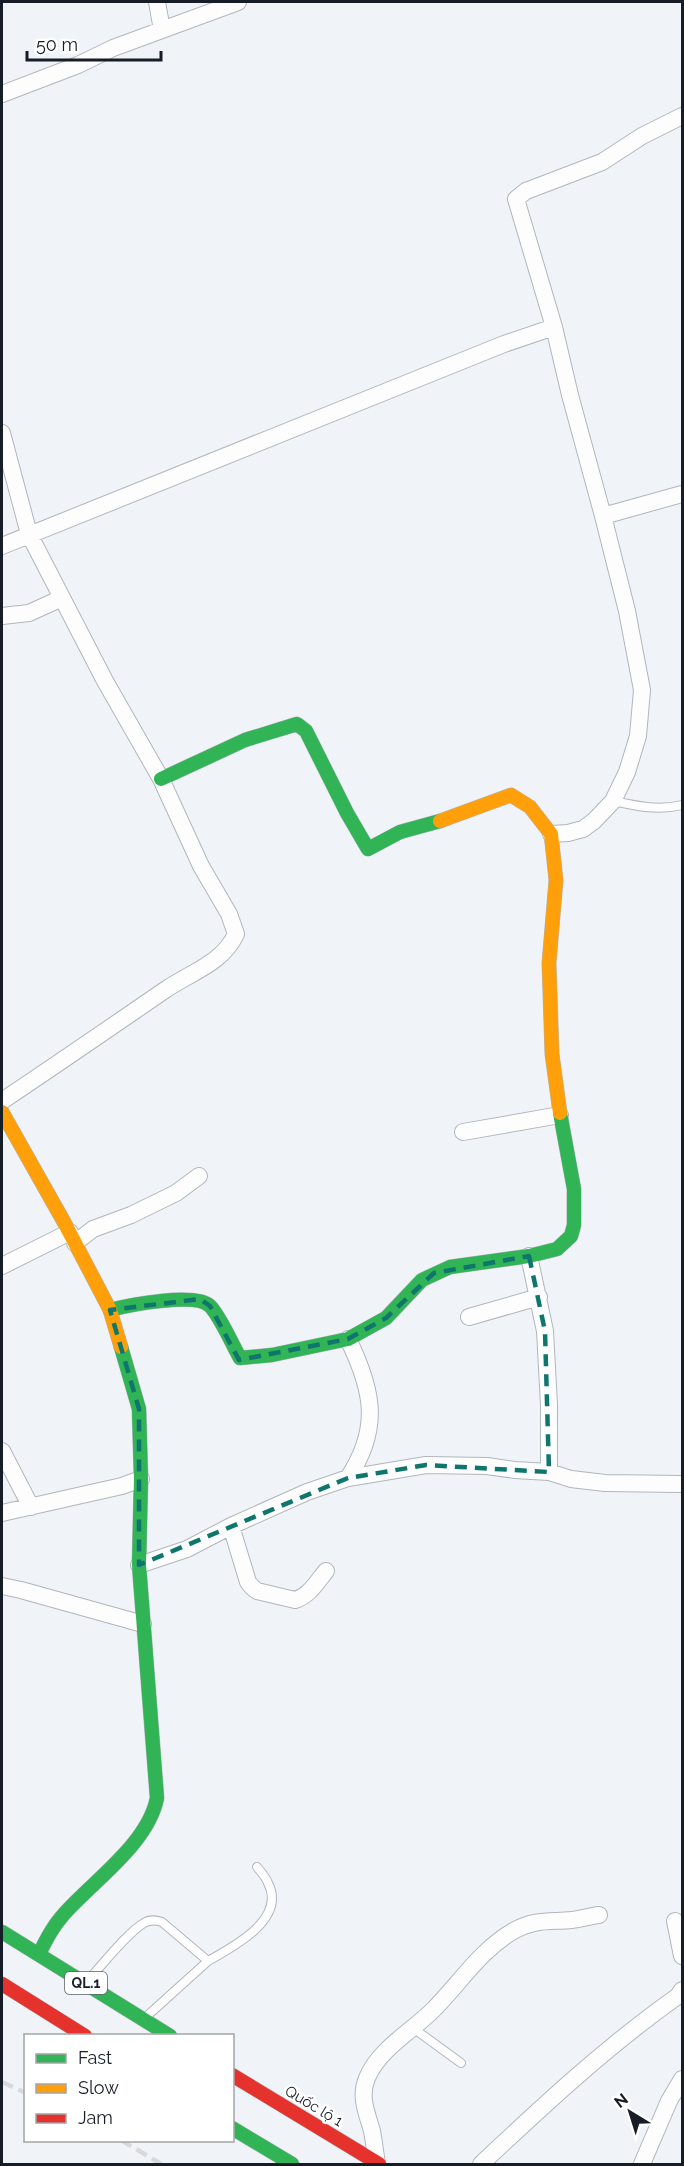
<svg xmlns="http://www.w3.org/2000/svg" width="684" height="2166" font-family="Raleway,sans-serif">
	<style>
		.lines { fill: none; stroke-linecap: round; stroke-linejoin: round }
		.lane-casing { stroke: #b1b6bc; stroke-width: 10 }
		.street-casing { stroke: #b1b6bc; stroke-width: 18 }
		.fast-casing { stroke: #b1b6bc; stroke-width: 15 }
		.slow-casing { stroke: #b1b6bc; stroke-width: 15 }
		.jam-casing { stroke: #b1b6bc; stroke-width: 15 }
		.lane { stroke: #fdfdfe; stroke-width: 8 }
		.street { stroke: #fdfdfe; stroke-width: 16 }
		.fast { stroke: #30b455; stroke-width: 14 }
		.slow { stroke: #ff9f0a; stroke-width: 14 }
		.jam { stroke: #e5322d; stroke-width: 14 }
		.rail { stroke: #d7d9da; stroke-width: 4.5; stroke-dasharray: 12 6; stroke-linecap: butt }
		.marked { fill: none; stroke: #0f766e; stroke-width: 4.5; stroke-dasharray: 12 8; stroke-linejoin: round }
		.labels { text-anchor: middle; stroke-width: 5; stroke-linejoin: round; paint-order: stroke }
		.shield { fill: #fff; stroke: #5d6167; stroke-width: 1.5 }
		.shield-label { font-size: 14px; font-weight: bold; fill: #171d26 }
		.street-label { font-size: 15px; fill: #171d26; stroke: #fff }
	</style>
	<rect width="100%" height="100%" fill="#f0f4f9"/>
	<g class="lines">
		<defs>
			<path id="lane" d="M613,801C637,806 658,811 682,805
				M208,1961C233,1947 287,1919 268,1883C266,1877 261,1872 257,1867
				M90,1978C104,1963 127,1933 144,1923C150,1919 156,1920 162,1922L208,1961L147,2016
				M413,2028L461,2063"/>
			<path id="street" d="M157,2L162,30
				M2,94L78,65L113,48L238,2
				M2,433L29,534L105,681L161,779L201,866L229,914L236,934C222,964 191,972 165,990C111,1027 56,1065 2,1101
				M603,516L682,494
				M2,546L504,344L554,327
				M2,616L29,613L62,598
				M551,834L568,833L583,829L594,821L613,801L627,772L638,736L642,690L627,611L603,516L570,395L554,327L516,199L526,191L602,162L642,136L682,116
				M463,1132L560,1115
				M75,1243L93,1229L131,1215L176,1193L199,1176
				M529,1256L545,1331L549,1405V1472
				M2,1266L70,1232
				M469,1317L539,1297
				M348,1339C373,1390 381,1428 348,1478
				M2,1451L31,1507
				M2,1513L122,1486L141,1479
				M231,1526L248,1582L252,1587L257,1591L295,1600C309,1596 317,1582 326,1571
				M139,1565L187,1549L231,1526L307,1492L348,1478L426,1465L487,1466L515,1470L549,1472L571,1479L605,1483L682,1484
				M2,1586L21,1590L143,1624
				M675,1921L682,1956
				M377,2163C375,2152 374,2141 372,2131C367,2113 359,2097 367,2078C379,2049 412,2031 433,2010C460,1983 481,1949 515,1930C535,1919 550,1922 572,1920C581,1919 590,1916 599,1915
				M481,2164C544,2105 607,2046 678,1996L682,1990
				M642,2164L669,2101L682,2079"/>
			<path id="fast" d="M161,779L245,740L297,724L306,731L347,813L368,849L400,832L440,821
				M110,1310C129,1305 196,1292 210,1306C220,1316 232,1344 240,1358L272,1355L348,1339L386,1318L422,1280L450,1267L529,1256L557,1249L571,1236L574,1225V1189L560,1113
				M2,1932L170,2036
				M39,1954C46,1940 53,1926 64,1914C93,1881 148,1844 157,1798L139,1565L141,1479L139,1409L121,1347
				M232,2128L292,2164"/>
			<path id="slow" d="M440,821L511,795L530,807L551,834L556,880L549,963L552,1054L560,1113
				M2,1112L64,1222L110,1310L121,1347"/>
			<path id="jam" d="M2,1984L85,2036
				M232,2075L379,2164"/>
		</defs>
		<use href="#lane" class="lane-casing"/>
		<use href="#street" class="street-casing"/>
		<use href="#fast" class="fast-casing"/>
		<use href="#slow" class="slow-casing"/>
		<use href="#jam" class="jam-casing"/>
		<use href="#lane" class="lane"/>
		<use href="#street" class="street"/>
		<use href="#fast" class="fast"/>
		<use href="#slow" class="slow"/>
		<use href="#jam" class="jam"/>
		<path class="rail" d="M2,2082L26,2093
			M121,2140L161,2164"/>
	</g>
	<path class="marked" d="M529,1256L545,1331L549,1472L426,1465L348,1478L139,1565V1409L110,1310L200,1299L210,1306L239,1360L348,1339L386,1318L434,1273Z"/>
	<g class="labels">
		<rect class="shield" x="65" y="1972" width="42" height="22" rx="4.5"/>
		<g class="shield-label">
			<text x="86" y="1988">QL.1</text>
		</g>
		<g class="street-label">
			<text transform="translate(314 2106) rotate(31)" y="5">Quốc lộ 1</text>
		</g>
	</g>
	<rect width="684" height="2166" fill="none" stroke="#171d26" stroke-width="6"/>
	<rect x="24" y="2034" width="210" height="108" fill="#ffffff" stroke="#a2a5a8" stroke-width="1.5"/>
	<rect x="36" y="2054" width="30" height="9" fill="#30b455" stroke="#a2a5a8" stroke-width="1.5"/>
	<text x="78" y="2064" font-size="18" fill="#171d26">Fast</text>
	<rect x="36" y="2084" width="30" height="9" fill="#ff9f0a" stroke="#a2a5a8" stroke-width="1.5"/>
	<text x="78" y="2094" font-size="18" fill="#171d26">Slow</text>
	<rect x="36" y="2114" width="30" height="9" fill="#e5322d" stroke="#a2a5a8" stroke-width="1.5"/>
	<text x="78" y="2124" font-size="18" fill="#171d26">Jam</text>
	<g transform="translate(630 2112) rotate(322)" stroke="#ffffff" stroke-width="4.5" paint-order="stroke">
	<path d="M0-4.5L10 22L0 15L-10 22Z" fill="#171d26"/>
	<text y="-9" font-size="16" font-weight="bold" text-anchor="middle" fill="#171d26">N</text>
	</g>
	<path d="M27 51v9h134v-9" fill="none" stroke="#171d26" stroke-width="3"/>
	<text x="36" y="51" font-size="18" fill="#171d26" stroke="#ffffff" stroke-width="4.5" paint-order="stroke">50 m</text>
</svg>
